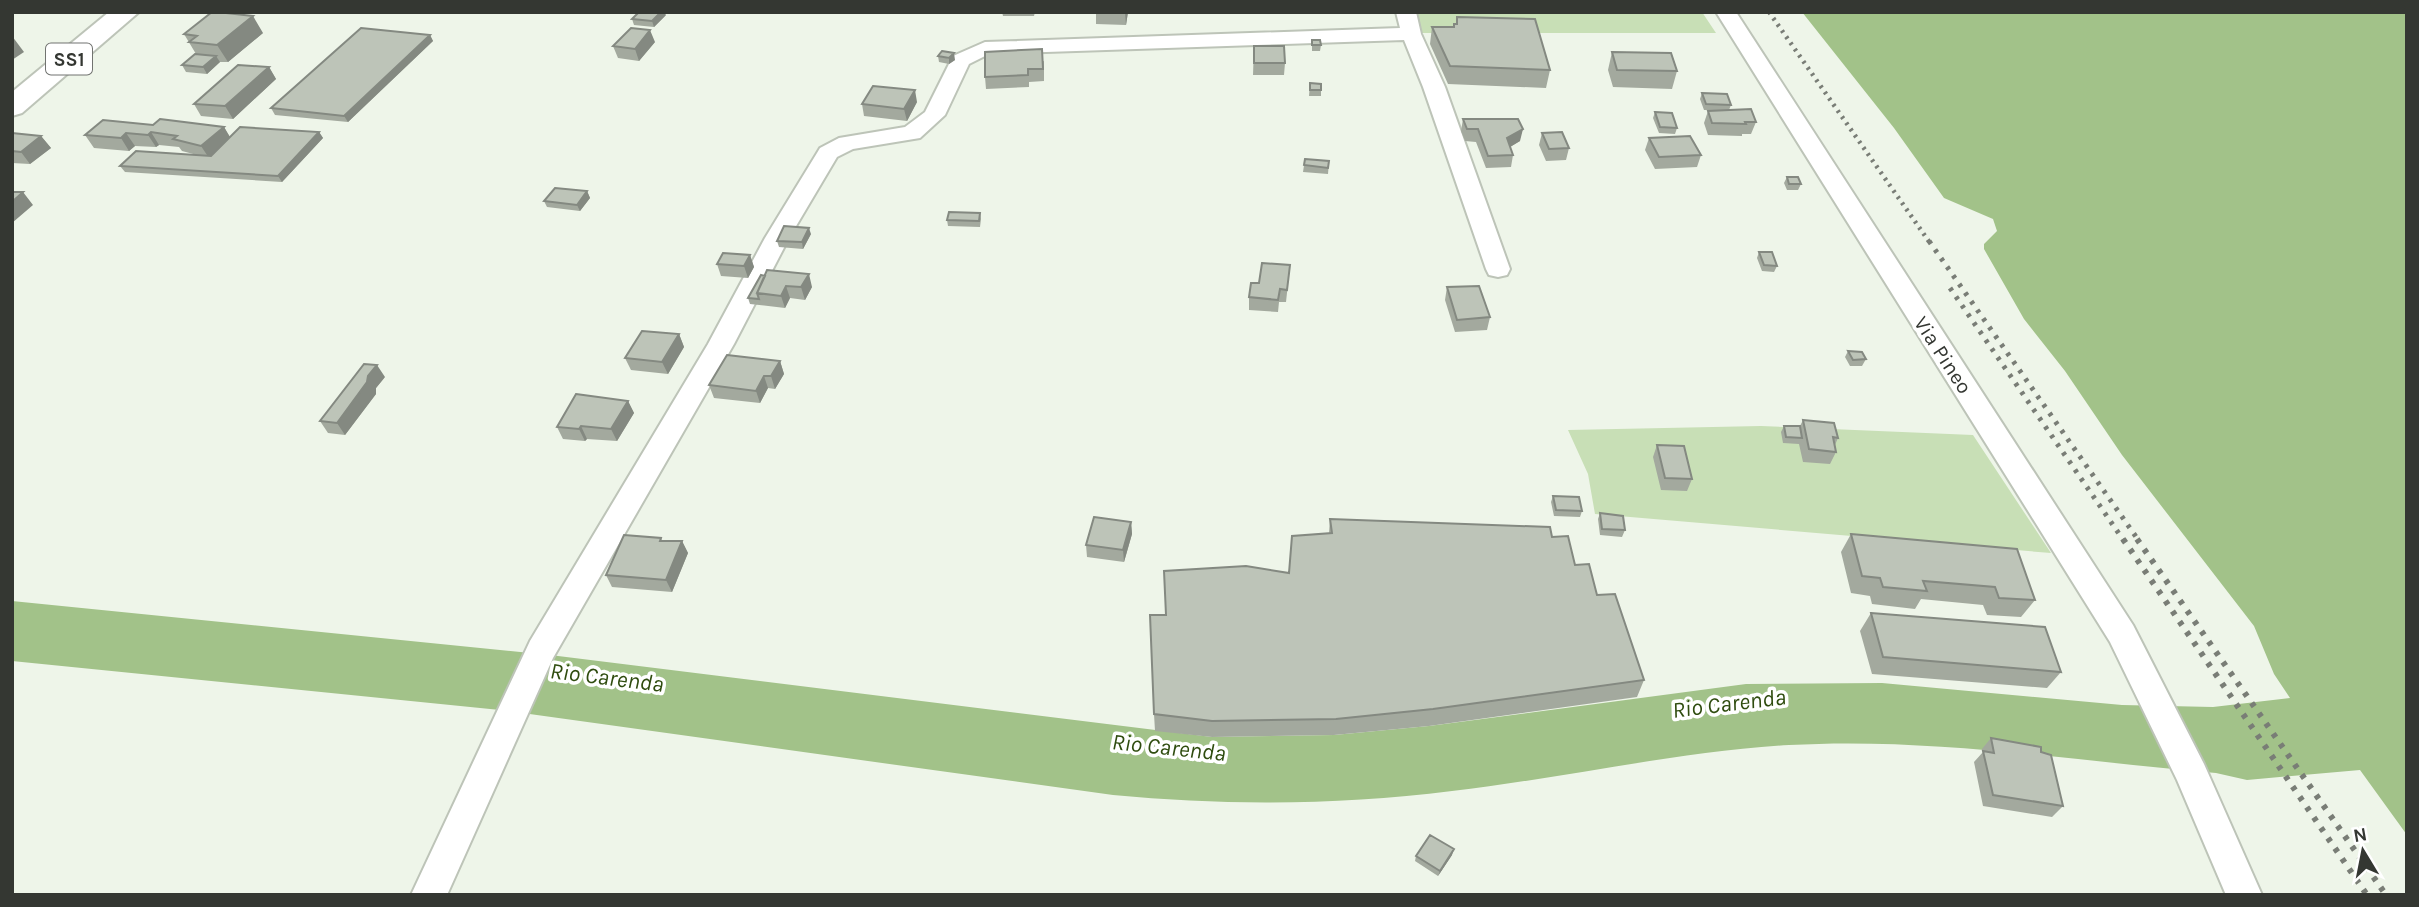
<svg xmlns="http://www.w3.org/2000/svg" width="2419" height="907" font-family="Karla,sans-serif">
	<style>
		.green { fill: #c8dfb6 }
		.water { fill: #a2c289 }
		.lines { fill: none; stroke-linecap: round; stroke-linejoin: round }
		.minor-casing { stroke: #bdc4b8; stroke-width: 4 }
		.primary-casing { stroke: #bdc4b8; stroke-width: 4 }
		.minor { fill: #fff; fill-rule: evenodd }
		.primary { fill: #fff; fill-rule: evenodd }
		.rail-far2 { stroke: #797d76; stroke-width: 4.5; stroke-dasharray: 2.5 5; stroke-linecap: butt }
		.rail-far1 { stroke: #797d76; stroke-width: 5; stroke-dasharray: 3.5 7; stroke-linecap: butt }
		.rail { stroke: #797d76; stroke-width: 6; stroke-dasharray: 4.5 8; stroke-linecap: butt }
		.wall { fill: #a3a99e }
		.shaded-wall { fill: #848981 }
		.building { fill: #bdc4b8; stroke: #848981; stroke-width: 2 }
		.labels { text-anchor: middle; stroke-width: 7; stroke-linejoin: round; paint-order: stroke }
		.shield { fill: #fff; stroke: #717370; stroke-width: 2 }
		.shield-label { font-size: 19px; font-weight: bold; fill: #343732 }
		.street-label { font-size: 21px; fill: #343732; stroke: #fff }
		.water-label { font-size: 23px; font-style: italic; fill: #2f4c0f; stroke: #fff }
	</style>
	<rect width="100%" height="100%" fill="#eef5e9"/>
	<path class="green" d="M1414,12H1702L1716,33H1420Z
		M1761,426L1973,435L2051,553L1595,514L1588,474L1568,430Z"/>
	<path class="water" d="M1802,12H2407V835L2360,770L2247,780L2216,773C2074,761 1932,737 1789,745C1676,752 1564,778 1452,791C1339,805 1227,806 1113,795L500,710L12,661V601L550,655L1212,737L1334,735L1429,726L1746,684L1882,683L2122,705L2213,707L2290,698L2274,674L2254,626L2122,455L2065,371L2024,319L1984,249V244L1997,231L1993,219L1944,198L1894,128Z"/>
	<g class="lines">
		<defs>
			<path id="minor" d="M1396,12H1416L1421,34L1445,87L1510,269L1507,275L1498,277L1489,275L1486,269L1423,87L1404,40L989,54L969,64L945,115L920,138L853,149L837,157L789,238L734,344L553,658L447,895H411L530,641L708,344L765,238L817,153L820,148L839,138L905,127L925,112L953,56L985,42L1400,28Z
				M1716,12H1736L2133,625L2204,764L2262,895H2226L2177,780L2110,642Z"/>
			<path id="primary" d="M109,12H139L22,113L12,116V92Z"/>
		</defs>
		<use href="#minor" class="minor-casing"/>
		<use href="#primary" class="primary-casing"/>
		<use href="#minor" class="minor"/>
		<use href="#primary" class="primary"/>
		<path class="rail-far2" d="M1769,12L1930,243"/>
		<path class="rail-far1" d="M1929,241L2139,541
			M1950,288L2124,541"/>
		<path class="rail" d="M2123,539L2367,895
			M2137,539L2386,895"/>
	</g>
	<path class="wall" d="M1002,12H1035L1034,16H1003Z
		M1096,12H1128L1126,25L1096,24Z
		M666,15L654,27L634,25L632,19Z
		M1457,17L1550,70L1546,88L1448,84L1430,44L1432,27H1453L1454,24H1456Z
		M263,33L228,62H220L207,74L186,72L182,65L196,54L184,34Z
		M430,35L433,41L348,122L275,115L271,108Z
		M1312,40L1321,45L1320,51H1312Z
		M655,42L639,61L618,58L613,46Z
		M1254,46L1285,63L1284,75H1253Z
		M1612,52L1677,71L1672,89L1613,87L1608,70Z
		M938,56L955,60L949,64L939,62Z
		M1044,61V81L1029,82V87L986,89L985,77Z
		M269,67L276,79L233,119L201,116L194,104Z
		M1310,83L1321,84V96H1309Z
		M1702,93L1731,105L1729,110L1756,122L1751,134H1742V136L1708,135L1704,123L1708,111L1715,110H1704L1700,99Z
		M917,102L907,121L864,116L862,104Z
		M1655,112L1677,128L1675,134L1659,133L1653,118Z
		M1463,119L1520,141L1510,147L1513,155L1511,167L1486,168L1476,142L1465,141L1461,131Z
		M224,127L230,137L319,132L323,138L282,182L125,172L120,166L197,155L182,151L179,147L159,145L156,147L135,146L129,151L94,148L85,135Z
		M12,133L41,136L51,148L30,164L12,163Z
		M1542,133L1569,148L1566,160L1546,161L1539,145Z
		M1649,138L1701,155L1697,167L1655,169L1645,150Z
		M1305,159L1329,161L1328,174L1303,172Z
		M1787,177L1801,184L1798,190H1787L1784,183Z
		M587,191L590,198L580,211L547,207L544,201Z
		M980,213L981,219L980,227L948,226L947,220Z
		M811,234L803,249L779,247L777,241Z
		M1759,252L1777,266L1774,272L1762,271L1757,258Z
		M750,255L754,267L748,278L721,276L717,264Z
		M1290,265L1286,302H1279L1278,312L1249,310V297L1259,283Z
		M761,275L812,287L805,300L790,298L785,308L750,304L748,298Z
		M1447,287L1490,317L1487,330L1455,332L1445,300Z
		M679,334L684,347L668,374L631,370L625,358Z
		M1848,351L1866,359L1862,366H1850L1845,357Z
		M780,361L784,374L775,389L768,388L760,403L714,398L709,385Z
		M385,377L376,388V394L345,435L328,433L320,421Z
		M628,401L634,413L617,441L587,439L585,441L563,439L557,427Z
		M1803,420L1838,438L1835,445L1836,452L1830,464L1803,462L1799,444L1783,443L1781,432L1784,426H1800Z
		M1657,445L1692,479L1687,491L1661,490L1653,457Z
		M1553,496L1582,511L1580,517L1554,516L1551,502Z
		M1600,513L1625,530L1622,537L1600,535L1598,519Z
		M1330,519L1552,537L1575,565L1597,595L1644,680L1637,697L1429,726L1334,735L1212,737L1155,731L1154,714L1289,573L1329,533Z
		M1131,522L1132,534L1124,562L1087,557L1086,545Z
		M1851,534L2035,600L2021,617L1987,615L1983,605L1921,599L1915,609L1872,604L1870,596L1851,593L1841,552Z
		M661,538L662,541H682L688,553L672,592L612,587L606,575Z
		M1871,613L2061,672L2047,688L1872,674L1860,631Z
		M1991,738L2041,752L2063,806L2052,817L1983,806L1974,762L1983,752L1982,749Z
		M1452,855L1438,876L1415,861L1416,856Z"/>
	<path class="shaded-wall" d="M661,12H664L666,15L654,27L652,21Z
		M1125,12H1128L1126,25Z
		M253,16L263,33L228,62L217,45Z
		M650,30L655,42L639,61L635,49Z
		M430,35L433,41L348,122L344,116Z
		M12,36L24,52L12,60Z
		M954,53L955,60L949,64V58Z
		M216,56L220,62L207,74L203,67Z
		M269,67L276,79L233,119L225,106Z
		M915,90L917,102L907,121L904,109Z
		M224,127L231,139L209,158L201,146Z
		M1523,129L1520,141L1505,150L1507,138Z
		M151,132L159,145L156,147L148,135Z
		M319,132L323,138L282,182L278,176Z
		M126,133L135,146L129,151L121,138Z
		M41,136L51,148L30,164L21,152Z
		M587,191L590,198L580,211L577,205Z
		M23,192L33,205L12,223V202Z
		M809,228L811,234L803,249L802,242Z
		M750,255L754,267L748,278L744,266Z
		M809,274L812,287L805,300L801,287Z
		M786,286L790,298L785,308L781,296Z
		M679,334L684,347L668,374L662,362Z
		M780,361L784,374L775,389L771,376Z
		M377,365L385,377L376,388V394L345,435L337,423L368,376Z
		M764,376L768,388L760,403L756,391Z
		M628,401L634,413L617,441L611,429Z
		M581,426L587,439L585,441L579,429Z
		M1131,522L1132,534L1124,562L1123,550Z
		M682,541L688,553L672,592L666,580Z
		M1454,849L1452,855L1438,876L1440,871Z"/>
	<path class="building" d="M212,12H217L253,16L217,45L189,42L197,36L184,34Z
		M639,12H661L652,21L632,19Z
		M1096,12H1125V13Z
		M1457,17L1535,19L1550,70L1450,66L1432,27H1454V24H1457Z
		M361,28L430,35L344,116L271,108Z
		M631,28L650,30L635,49L613,46Z
		M1312,40H1320L1321,45H1312Z
		M1254,46H1284L1285,63H1254Z
		M1042,49L1043,69H1028V75L985,77V52Z
		M942,51L954,53L949,58L938,56Z
		M1612,52L1671,53L1677,71L1617,70Z
		M195,54L216,56L203,67L182,65Z
		M238,65L269,67L225,106L194,104Z
		M1310,83L1321,84V90H1310Z
		M873,86L915,90L904,109L862,104Z
		M1702,93L1727,94L1731,105L1706,104Z
		M1751,109L1756,122H1745L1746,124L1712,123L1708,111Z
		M1655,112L1672,113L1677,128L1660,127Z
		M160,119L224,127L201,146L173,139L177,136L151,132L148,135L126,133L121,138L85,135L103,120L153,125Z
		M1463,119H1518L1523,129L1507,138L1513,155L1488,156L1478,129H1467Z
		M240,127L319,132L278,176L120,166L136,151L211,156Z
		M1562,132L1569,148L1549,149L1542,133Z
		M12,133L41,136L21,152L12,151Z
		M1690,136L1701,155L1659,157L1649,138Z
		M1305,159L1329,161L1328,168L1304,165Z
		M1787,177H1798L1801,184H1789Z
		M555,188L587,191L577,205L544,201Z
		M12,192H23L12,202Z
		M949,212L980,213L979,221L947,220Z
		M784,226L809,228L802,242L777,241Z
		M1759,252H1772L1777,266L1764,265Z
		M723,253L750,255L744,266L717,264Z
		M1262,263L1290,265L1287,290L1280,289L1278,300L1249,297L1251,283H1259Z
		M767,270L809,274L801,287L786,286L781,296L757,293Z
		M761,275L765,276L757,293L759,299L748,298Z
		M1479,286L1490,317L1457,320L1447,287Z
		M642,331L679,334L662,362L625,358Z
		M1848,351L1862,352L1866,359L1853,360Z
		M727,355L780,361L771,376H764L756,391L709,385Z
		M364,364L377,365L368,376L367,382L337,423L320,421Z
		M576,394L628,401L611,429L581,426L579,429L557,427Z
		M1803,420L1834,423L1838,438L1833,437L1836,452L1809,449Z
		M1784,426H1800L1802,438L1786,437Z
		M1657,445L1684,446L1692,479L1665,478Z
		M1553,496L1579,497L1582,511L1556,510Z
		M1600,513L1623,516L1625,530L1602,529Z
		M1094,517L1131,522L1123,550L1086,545Z
		M1330,519L1550,527L1552,537L1568,536L1575,565L1589,564L1597,595L1615,594L1644,680L1433,709L1336,719L1212,721L1154,714L1150,615H1166L1164,571L1246,566L1289,573L1292,536L1332,533Z
		M1851,534L2017,549L2035,600L1999,598L1995,587L1923,581L1927,591L1883,587L1880,578L1862,576Z
		M624,535L661,538L660,541H682L666,580L606,575Z
		M1871,613L2045,627L2061,672L1883,657Z
		M1991,738L2041,747V752L2051,755L2063,806L1993,795L1983,751L1994,753Z
		M1430,835L1454,849L1440,871L1416,856Z"/>
	<g class="labels">
		<rect class="shield" x="46" y="43.5" width="46" height="31" rx="5"/>
		<g class="shield-label">
			<text x="69" y="66">SS1</text>
		</g>
		<g class="street-label">
			<text transform="translate(1943 355) rotate(57)" y="7">Via Pineo</text>
		</g>
		<g class="water-label">
			<text transform="translate(607 677) rotate(7)" y="8">Rio Carenda</text>
			<text transform="translate(1729 703) rotate(-7)" y="8">Rio Carenda</text>
			<text transform="translate(1169 747) rotate(6)" y="8">Rio Carenda</text>
		</g>
	</g>
	<rect width="2419" height="907" fill="none" stroke="#343732" stroke-width="28"/>
	<g transform="translate(2363 851) rotate(350)" stroke="#ffffff" stroke-width="5" paint-order="stroke">
	<path d="M0-5L12 26L0 18L-12 26Z" fill="#343732"/>
	<text y="-10" font-size="19" font-weight="bold" text-anchor="middle" fill="#343732">N</text>
	</g>
</svg>
